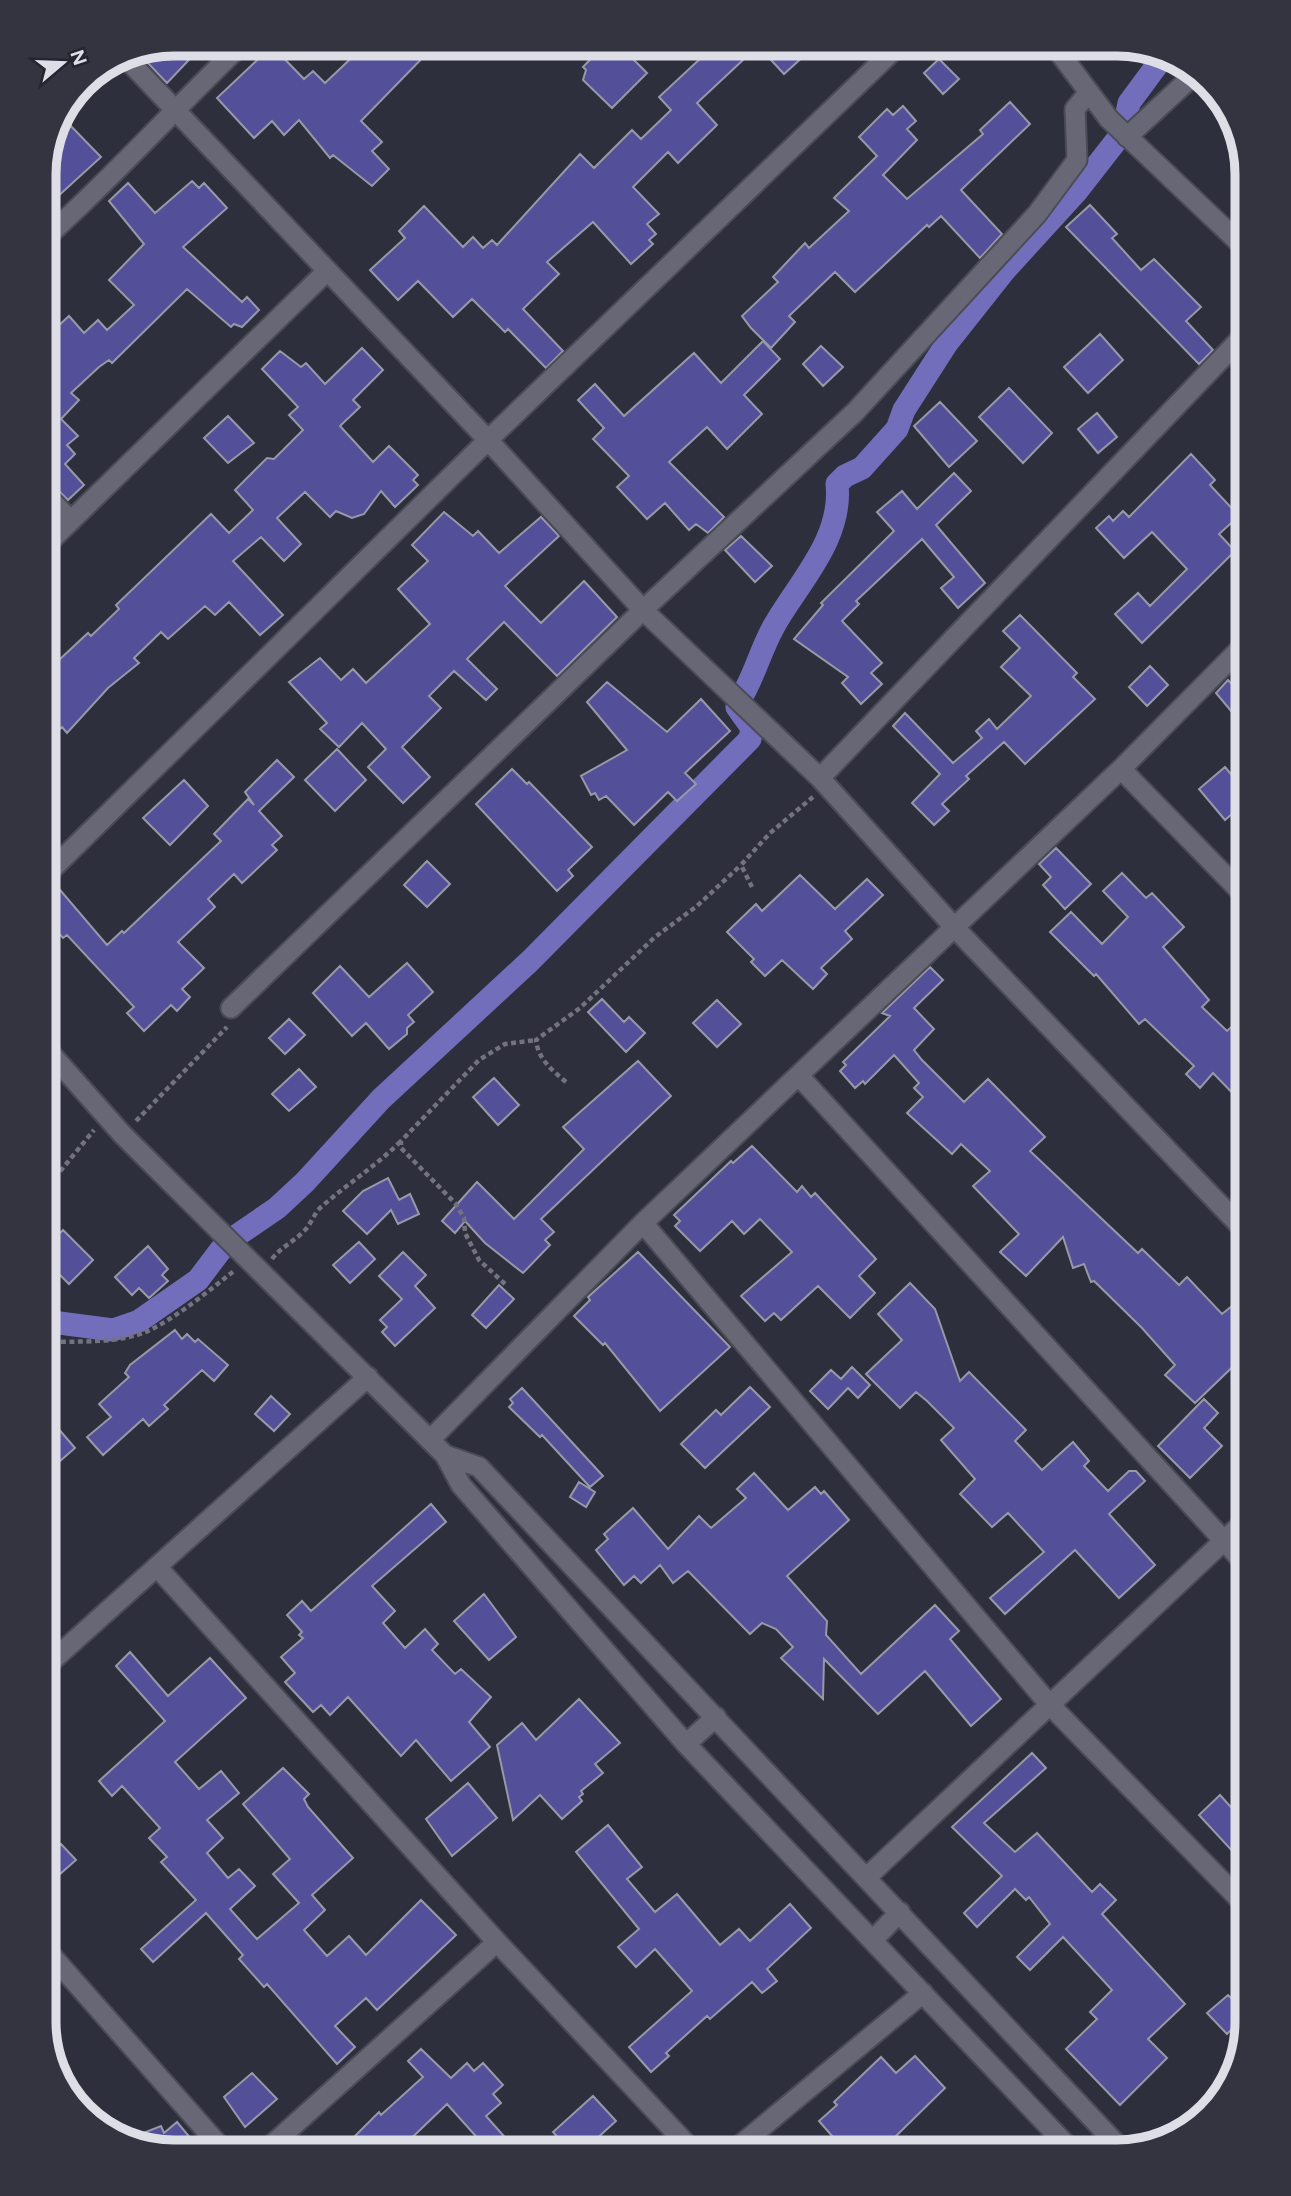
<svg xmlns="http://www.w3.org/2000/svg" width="1291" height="2196" font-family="Figtree,sans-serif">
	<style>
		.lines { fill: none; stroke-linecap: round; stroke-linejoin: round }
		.canal { stroke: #726ebc; stroke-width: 23 }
		.building { fill: #544f99; stroke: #9798a8; stroke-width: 2 }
		.minor-casing { stroke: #4b4b56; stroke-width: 23 }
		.tertiary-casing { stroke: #4b4b56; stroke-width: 23 }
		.path { stroke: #73737f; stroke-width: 4.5; stroke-dasharray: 5 3.5; stroke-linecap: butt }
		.minor { stroke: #676776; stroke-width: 19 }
		.tertiary { stroke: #676776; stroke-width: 19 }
		.rim { fill: none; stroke: #dedee7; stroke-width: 9 }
	</style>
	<rect width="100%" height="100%" fill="#2e2f3c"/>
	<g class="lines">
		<path class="canal" d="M742,696C755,674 761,649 774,626C798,583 843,539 837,484L845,476L862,468L897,429L904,410L947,343L1004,271L1077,191L1123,132L1129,103L1163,57
			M44,1321L113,1330L139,1321L198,1280L226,1243L277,1208L305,1182L381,1099L530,961L750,739L752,728L737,707"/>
	</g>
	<path class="building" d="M174,44H204L167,83L144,59L155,47Z
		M366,44H436L361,121L382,142L372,151L389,169L372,186L333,155L330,158L299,120L284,135L272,121L254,138L217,98L272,46L304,79L313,71L325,83Z
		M605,44H618L647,73L612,108L583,80L586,70L583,67Z
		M706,44H817L784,74L758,46L697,103L717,125L678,163L668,152L633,187L659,214L647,224L656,234L649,240L653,244L631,264L593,222L547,262L559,274L523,309L563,351L546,368L508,329L505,332L472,299L453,317L418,281L398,300L370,270L405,238L399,231L424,206L463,247L473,237L483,248L492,240L497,245L580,154L594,168L632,130L641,139L671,110L659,97L702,57L697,52Z
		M939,59L959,79L943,94L924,73Z
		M1010,102L1030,124L961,190L1002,234L980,258L941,216L929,227L927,225L855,292L835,272L789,316L795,322L771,348L751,328L742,316L778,282L773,277L805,243L809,248L849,211L834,198L877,156L859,137L887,109L893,115L903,106L916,121L907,129L917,140L883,175L907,199L983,134L980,130Z
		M65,120L101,157L44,209V166Z
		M192,181L199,188L204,183L227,208L183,247L242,302L247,297L259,310L242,327L234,324L231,327L187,289L112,363L109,360L99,367L71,393L79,400L61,419L78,436L67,445L75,454L65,464L84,485L68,500L52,484L44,481V339L69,316L84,333L98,320L107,330L134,305L109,280L144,244L109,201L128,183L155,213Z
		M1090,205L1117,234L1112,238L1141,270L1154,259L1201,307L1186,321L1213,350L1199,364L1066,227Z
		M1100,334L1123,360L1088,393L1064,367Z
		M763,341L780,359L744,395L762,414L727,449L707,427L669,462L724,517L708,533L696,524L689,530L665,503L647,519L617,487L629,476L593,439L604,428L578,400L595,384L624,416L694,353L721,383Z
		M821,346L843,367L823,386L803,364Z
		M362,348L383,370L353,400L360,407L340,426L373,462L389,446L418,475L413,480L418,485L395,507L381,491L364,514L352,518L336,511L330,517L305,492L277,518L301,544L284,561L261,537L233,561L283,615L260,635L229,602L215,615L205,606L168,639L161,632L134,658L139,663L108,688L67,733L62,727L44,744V674L88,633L91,636L119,609L116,605L211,514L229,533L253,510L235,490L267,458L274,459L303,430L289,415L298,407L262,369L280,351L301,367L306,363L325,384Z
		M1009,388L1052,433L1023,463L979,417Z
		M940,402L977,441L949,467L914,426Z
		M1097,413L1117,437L1098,453L1078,429Z
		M228,416L254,443L228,463L204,438Z
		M1191,454L1215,480L1210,485L1239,516L1219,534L1235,551L1142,643L1115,614L1138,593L1150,606L1187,569L1152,532L1124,558L1096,528L1109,516L1113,521L1123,511L1129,517Z
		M954,473L971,491L936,525L985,583L958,608L941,588L954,577L922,539L856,601L859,604L842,621L882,663L871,673L882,684L861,704L842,683L848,677L794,639L823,605L821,603L894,531L877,512L902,491L917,509Z
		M444,512L473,536L478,531L499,553L541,517L559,536L505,586L541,623L584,581L617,617L557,676L504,622L467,659L497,689L486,700L454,671L429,696L441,708L402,747L430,777L403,803L368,767L386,749L362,723L339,747L320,729L327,723L289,682L320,658L341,680L353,669L366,683L430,624L398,589L428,561L412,545Z
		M741,536L772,566L755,582L725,550Z
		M1020,615L1077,673L1073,677L1095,699L1025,764L1004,742L966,776L969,779L942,804L949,811L934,825L912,803L940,774L893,726L905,713L953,763L982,738L976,731L989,719L997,729L1031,696L1001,667L1020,648L1003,631Z
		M1150,666L1168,685L1147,706L1129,687Z
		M1228,680L1247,700V730L1216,693Z
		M607,682L667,732L701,699L730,731L685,773L696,784L677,801L668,792L634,825L606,796L599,800L595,793L591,795L581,776L627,750L587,702Z
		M337,749L366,780L335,811L305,780Z
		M277,760L294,777L259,811L282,836L272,845L277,850L242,883L234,874L208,899L215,907L178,942L204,968L182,989L190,997L177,1011L171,1005L144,1031L127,1013L134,1007L67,935L63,938L44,917V889L55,884L107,945L122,931L124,933L221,841L214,834L248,799L254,805L245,792Z
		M1225,767L1247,793V801L1225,820L1199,789Z
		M512,769L527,784L529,782L592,847L568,870L573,876L557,891L476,804Z
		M184,780L208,806L170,845L143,818Z
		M1056,848L1091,884L1065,909L1043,885L1051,877L1039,864Z
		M427,861L450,884L427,907L404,885Z
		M1122,873L1146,898L1152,893L1184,927L1163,947L1209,1000L1202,1007L1227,1031L1247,1013V1108L1213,1073L1200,1088L1186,1074L1194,1066L1145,1019L1139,1024L1096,974L1094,976L1050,932L1071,912L1102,944L1128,917L1103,891Z
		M800,875L835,909L867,879L883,895L845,931L852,939L821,968L827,974L813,989L782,960L765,976L751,962L754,959L727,932L756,904L762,911Z
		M407,963L433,992L408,1015L414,1022L407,1028V1034L389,1049L366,1023L352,1036L313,993L340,966L369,997Z
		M930,967L943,980L914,1008L934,1029L914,1050L922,1060L964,1102L988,1079L1045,1137L1030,1151L1138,1253L1142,1249L1179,1285L1187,1277L1222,1314L1247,1294V1353L1195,1403L1165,1375L1175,1365L1142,1328L1094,1281L1091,1282L1084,1264L1073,1268L1063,1237L1026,1276L1000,1252L1019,1234L973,1186L990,1171L961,1144L952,1154L907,1113L923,1097L914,1088L919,1083L894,1055L865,1084L863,1081L855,1088L840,1071L846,1065L843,1062L890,1016L882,1013Z
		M602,999L624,1022L629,1017L645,1033L626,1052L588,1012Z
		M717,1000L741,1024L717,1047L693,1023Z
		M289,1019L305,1035L285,1054L269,1038Z
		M638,1061L671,1096L541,1219L554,1232L545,1240L550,1245L523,1273L485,1243L465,1221L455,1233L442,1221L477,1182L514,1219L584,1149L563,1127Z
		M299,1069L316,1087L289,1111L272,1094Z
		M494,1078L519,1105L498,1125L473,1097Z
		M752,1146L797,1192L802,1186L811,1197L815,1193L876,1259L859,1276L875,1293L850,1318L818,1286L781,1320L774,1313L765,1321L741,1296L792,1252L760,1219L744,1234L732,1221L700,1251L675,1226L680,1221L674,1215L731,1161L733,1163Z
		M388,1178L399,1200L410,1194L419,1214L398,1224L391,1210L367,1234L343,1211L363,1191Z
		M63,1230L93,1260L69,1284L44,1259V1249Z
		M359,1242L375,1259L350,1283L333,1265Z
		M148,1246L168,1269L162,1275L168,1281L149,1298L139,1288L132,1295L115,1277Z
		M403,1252L426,1275L415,1286L435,1308L395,1346L382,1332L387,1327L380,1320L402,1299L379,1276Z
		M638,1252L730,1347L660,1411L605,1343L603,1345L574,1316L590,1300L588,1297Z
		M910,1283L935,1309L960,1381L969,1372L1026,1430L1015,1441L1042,1470L1073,1442L1089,1461L1084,1466L1108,1491L1129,1471H1136L1145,1481L1109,1514L1155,1565L1119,1598L1075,1550L1005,1614L990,1598L1044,1552L1008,1513L992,1527L960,1494L975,1479L941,1440L954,1428L927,1401L916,1392L900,1408L866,1374L902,1340L878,1314Z
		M499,1285L514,1299L486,1328L472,1315Z
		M175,1330L182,1339L187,1334L195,1342L198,1339L228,1365L214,1381L202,1370L164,1405L168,1409L149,1426L143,1419L103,1455L87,1437L111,1417L99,1404L129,1377L125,1373L130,1365Z
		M852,1367L870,1385L858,1398L848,1388L828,1409L810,1391L831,1370L841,1379Z
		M750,1387L770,1407L705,1468L681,1444L716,1410L721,1415Z
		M522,1388L603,1476L590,1487L542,1435L540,1437L509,1407L513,1403L510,1399Z
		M271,1396L290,1414L274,1431L255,1414Z
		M1204,1399L1218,1413L1204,1428L1222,1446L1190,1478L1158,1446Z
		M44,1412L75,1448L44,1475Z
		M754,1473L788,1510L815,1487L821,1494L824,1491L849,1520L787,1576L827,1621L826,1635L861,1674L935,1605L959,1631L950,1639L1001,1699L971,1726L925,1671L878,1714L824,1659L823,1699L781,1658L793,1647L776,1629L762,1623L750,1634L688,1571L673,1583L660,1565L641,1583L634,1576L624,1585L596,1550L608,1539L604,1534L633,1508L668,1549L699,1516L711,1528L746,1498L737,1489Z
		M579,1482L595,1492L586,1507L570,1497Z
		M431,1504L446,1522L372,1586L395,1611L383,1623L405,1648L425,1629L438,1644L432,1650L455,1674L461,1669L491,1697L469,1722L490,1747L451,1781L416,1740L401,1756L348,1697L330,1715L321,1705L313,1712L285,1682L295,1673L281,1657L303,1638L299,1635L302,1632L287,1615L302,1601L311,1611Z
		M484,1594L516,1637L489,1660L454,1621Z
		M130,1652L168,1696L210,1658L246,1698L175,1762L199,1789L221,1771L239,1793L207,1820L223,1838L207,1853L228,1878L239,1869L255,1886L230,1909L257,1939L299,1903L273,1874L290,1859L243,1804L283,1768L309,1794L304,1799L308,1807L353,1858L312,1895L325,1910L304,1930L327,1956L349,1936L366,1955L421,1900L456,1935L377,2010L366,1998L335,2026L355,2047L337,2064L267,1984L264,1987L239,1959L243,1955L206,1913L153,1962L141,1949L196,1900L161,1862L167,1857L149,1838L160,1828L122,1786L112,1796L99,1781L165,1721L116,1666Z
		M579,1699L620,1743L595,1764L603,1773L581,1791L583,1794L579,1797L582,1801L562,1819L540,1795L513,1820L497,1745L522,1723L536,1740Z
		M1032,1753L1046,1768L984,1823L1015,1852L1037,1833L1092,1892L1100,1884L1116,1900L1102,1914L1185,2004L1148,2039L1167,2058L1120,2105L1066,2049L1097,2019L1090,2012L1112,1990L1063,1937L1030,1970L1017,1957L1050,1924L1029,1897L1026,1900L1015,1889L977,1927L964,1913L1002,1876L952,1827Z
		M468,1783L497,1818L452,1856L426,1819Z
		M1220,1795L1247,1825V1867L1199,1815Z
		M608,1825L642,1867L627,1879L655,1912L677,1894L720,1945L739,1929L750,1941L790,1904L811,1928L767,1969L777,1981L762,1993L752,1982L710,2019L707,2016L666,2053L669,2056L651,2072L629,2047L692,1991L655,1949L636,1967L618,1947L639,1929L576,1852Z
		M61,1844L76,1860L60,1874L46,1858Z
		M1228,1995L1247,2014L1227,2034L1207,2013Z
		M421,2049L451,2078L467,2063L474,2071L483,2063L503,2085L493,2094L501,2103L486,2116L518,2152H490L447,2104L397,2152H339L379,2112L381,2115L423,2077L408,2061Z
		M915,2056L945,2088L896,2136L913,2152H846L819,2121L837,2105L834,2102L881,2057L896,2073Z
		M252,2073L277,2099L245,2127L224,2097Z
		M593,2096L616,2121L582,2152H571L553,2132Z
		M177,2122L202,2152H166L128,2139L161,2126L164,2133Z"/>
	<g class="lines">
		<defs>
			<path id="minor" d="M1053,44L1109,119L1247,250
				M123,55L488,440L643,610L820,778L955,928L1247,1233
				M1127,137L1196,73
				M44,239C113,178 175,108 242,44
				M44,493L71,521
				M44,547L326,272
				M1121,769L1247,898
				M820,778L1247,332
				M44,877L488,440L900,44
				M231,1008L643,610L855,412L1037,214L1077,160L1075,109L1089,92
				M800,1077L1247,1566
				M643,1223L1049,1704L1247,1907
				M430,1440L643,1223L1121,769L1247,642
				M158,1568L497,1942L694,2152
				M44,1668L368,1377
				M44,1947L225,2152
				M264,2152L497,1942
				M732,2152L923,1993"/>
			<path id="tertiary" d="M44,1046L122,1134L445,1455L461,1485L686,1744L1073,2152
				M445,1455L479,1467L1123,2151
				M686,1744L716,1717
				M867,1877L1247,1519
				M873,1940L900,1912"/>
		</defs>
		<use href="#minor" class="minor-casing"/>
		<use href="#tertiary" class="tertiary-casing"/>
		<path class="path" d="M752,887L741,865L770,833L813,797
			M566,1082C552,1070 538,1059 536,1040L580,1008L655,937L697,906L741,865
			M136,1121L227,1027
			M44,1191L94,1130
			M272,1259C282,1246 294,1242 305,1230C311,1224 314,1214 320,1208C347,1184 376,1166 401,1141
			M505,1284L479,1260L465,1233L464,1218L455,1203L401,1148V1141L479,1060L505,1044L536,1040
			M44,1342C75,1341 119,1344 148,1331C179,1316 207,1292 234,1271"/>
		<use href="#minor" class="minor"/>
		<use href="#tertiary" class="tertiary"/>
	</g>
	<path d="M0 0H1291V2196H0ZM174 56H1117A118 118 0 0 1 1235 174V2022A118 118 0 0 1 1117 2140H174A118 118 0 0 1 56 2022V174A118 118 0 0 1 174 56Z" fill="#343440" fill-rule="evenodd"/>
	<path class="rim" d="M174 56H1117A118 118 0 0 1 1235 174V2022A118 118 0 0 1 1117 2140H174A118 118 0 0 1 56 2022V174A118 118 0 0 1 174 56Z"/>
	<g transform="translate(63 63) rotate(71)" stroke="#252532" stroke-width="5" paint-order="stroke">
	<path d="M0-5L12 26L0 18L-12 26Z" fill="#dedee7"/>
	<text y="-10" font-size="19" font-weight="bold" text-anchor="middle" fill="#dedee7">N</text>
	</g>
</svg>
